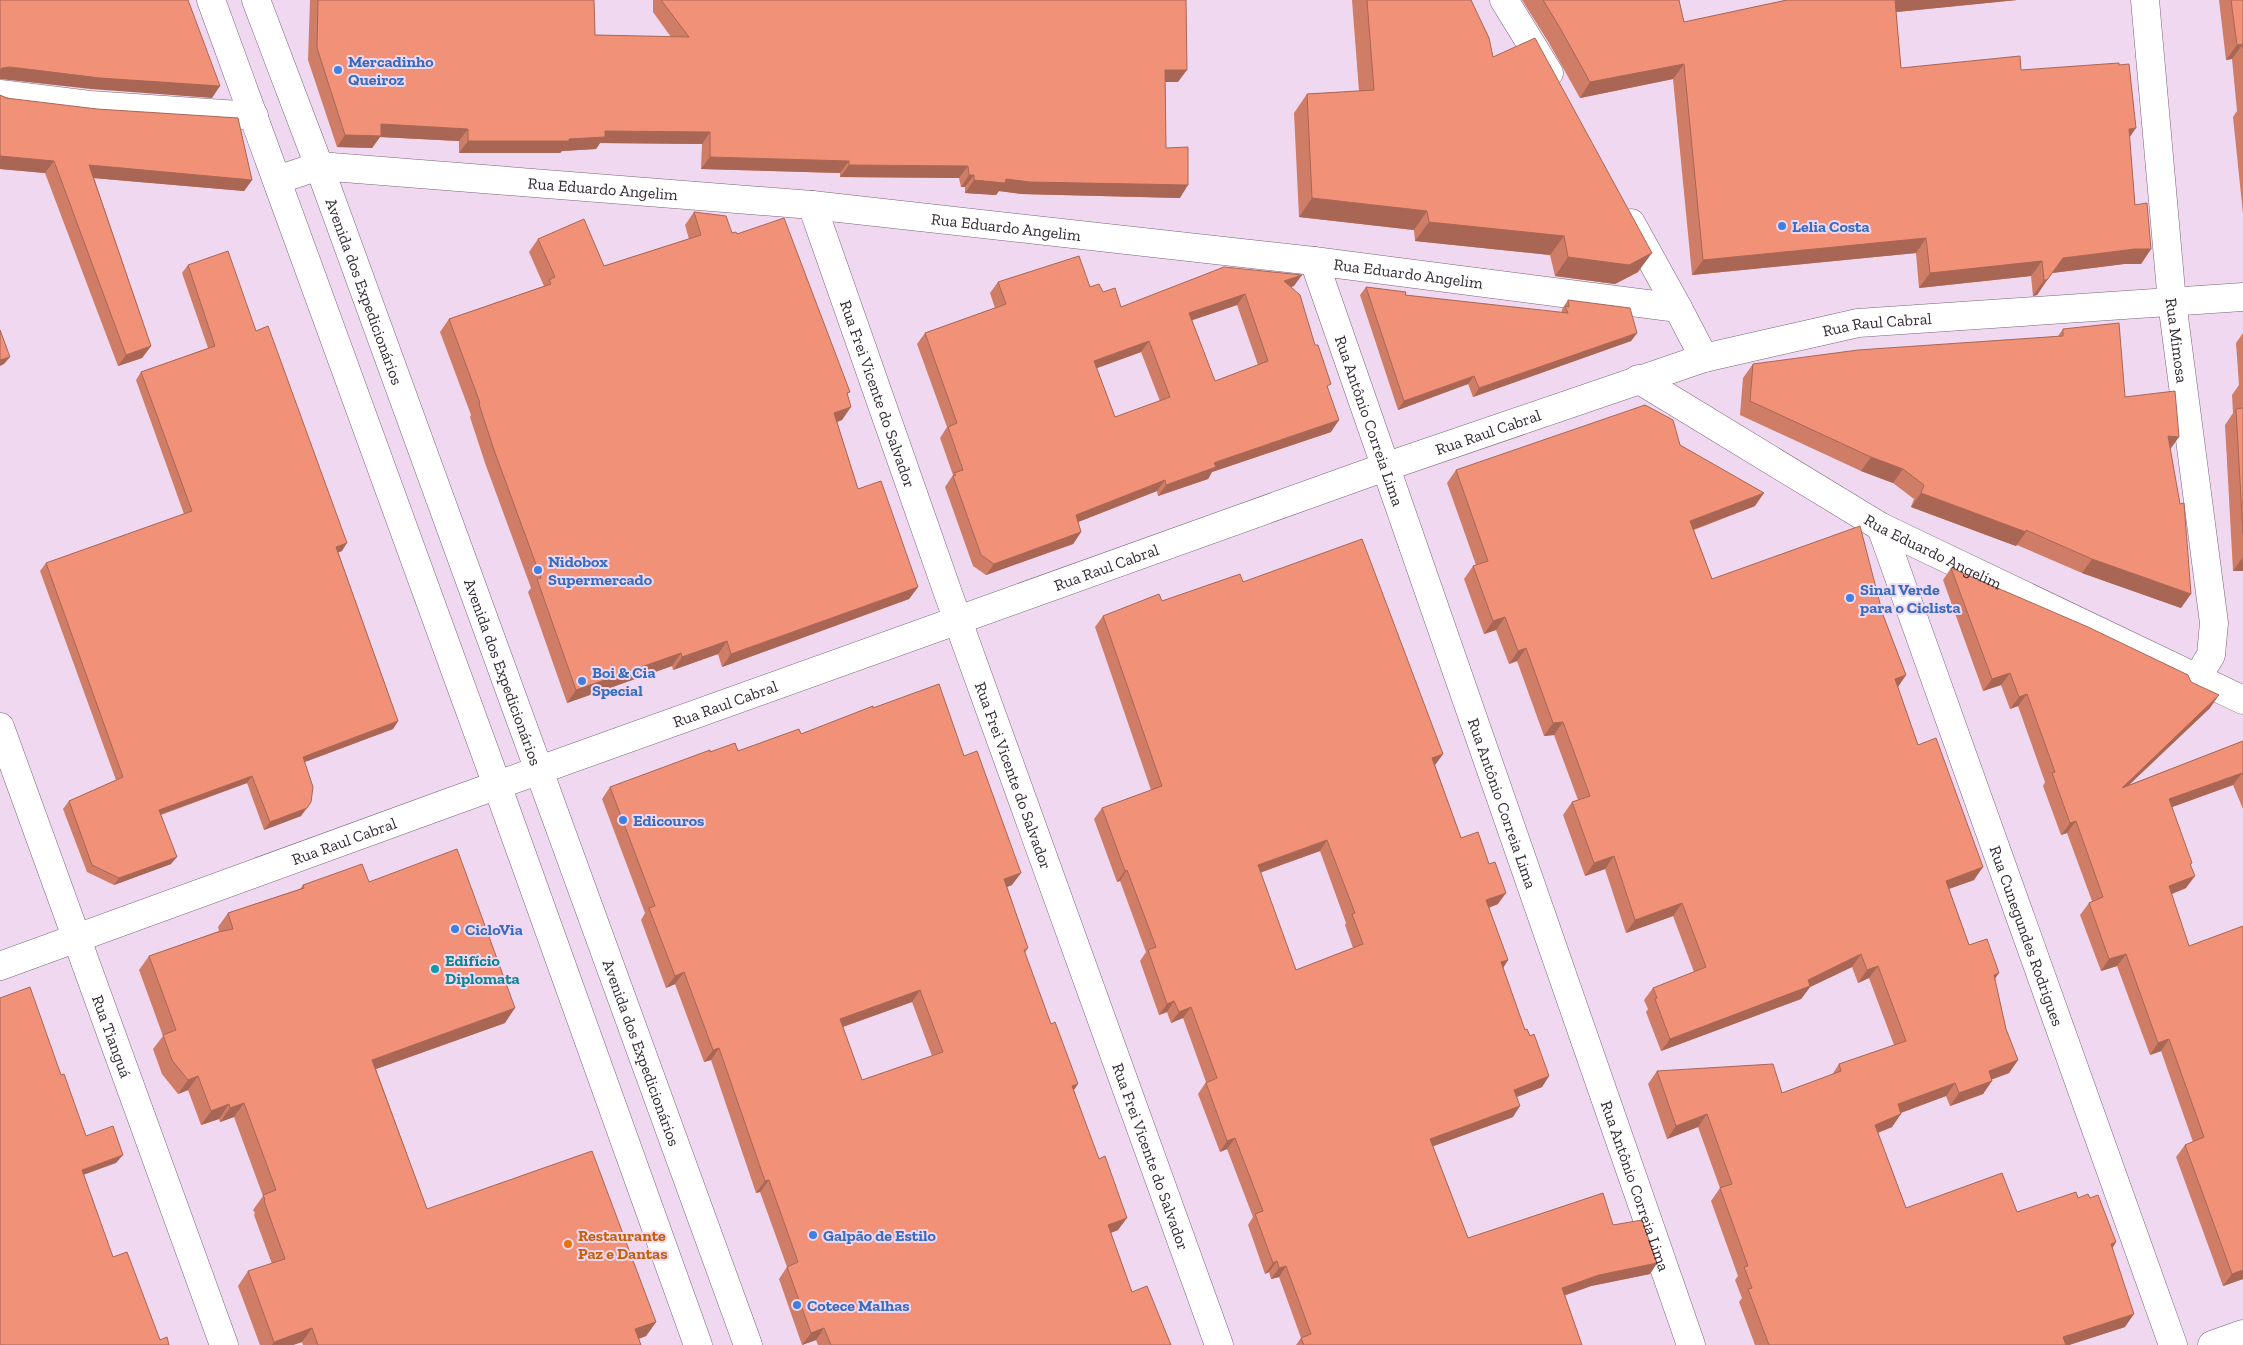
<svg xmlns="http://www.w3.org/2000/svg" width="2243" height="1345" font-family="'Zilla Slab',serif">
	<style>
		.lines { fill: none; stroke-linecap: round; stroke-linejoin: round }
		.minor-casing { stroke: #796379; stroke-width: 29 }
		.major-casing { stroke: #796379; stroke-width: 29 }
		.minor { stroke: #fff; stroke-width: 28 }
		.major { stroke: #fff; stroke-width: 28 }
		.wall { fill: #cf7d67; fill-rule: evenodd }
		.shaded-wall { fill: #a96654 }
		.building { fill: #f19178; stroke: #a96654; fill-rule: evenodd }
		.shop-dot { fill: #3f7fe0; stroke: #f1d8f1; stroke-width: 2 }
		.culture-dot { fill: #0f9aa8; stroke: #f1d8f1; stroke-width: 2 }
		.food-dot { fill: #e8710a; stroke: #f1d8f1; stroke-width: 2 }
		.labels { text-anchor: middle; stroke-width: 4; stroke-linejoin: round; paint-order: stroke }
		.shop-label { font-size: 16px; font-weight: bold; fill: #366cbe; stroke: #f1d8f1; text-anchor: start }
		.street-label { font-size: 16px; fill: #332933; stroke: #f1d8f1 }
		.culture-label { font-size: 16px; font-weight: bold; fill: #0d838f; stroke: #f1d8f1; text-anchor: start }
		.food-label { font-size: 16px; font-weight: bold; fill: #c56008; stroke: #f1d8f1; text-anchor: start }
	</style>
	<rect width="100%" height="100%" fill="#f1d8f1"/>
	<g class="lines">
		<defs>
			<g id="minor">
				<path d="M1504,0L1549,73"/>
				<path id="s1" d="M2145,0L2172,302L2214,623L2211,655L2197,678"/>
				<path d="M0,94L90,105L254,116"/>
				<path id="s2" d="M277,180L319,166L812,205L1314,261L1678,308L1704,358"/>
				<path id="s3" d="M812,205L949,596L1219,1345"/>
				<path d="M1631,223L1678,308"/>
				<path id="s4" d="M1314,261L1691,1345"/>
				<path id="s5" d="M1638,379L1881,527L2243,700"/>
				<path id="s6" d="M1881,527L2173,1345"/>
				<path id="s7" d="M0,727L224,1345"/>
				<path d="M2212,1345L2243,1334"/>
			</g>
			<g id="major">
				<path d="M211,0L497,785L698,1345"/>
				<path id="s8" d="M256,0L319,166L748,1345"/>
				<path id="s9" d="M0,966L456,800L1385,467L1704,358L1858,323L2243,297"/>
			</g>
		</defs>
		<use href="#minor" class="minor-casing"/>
		<use href="#major" class="major-casing"/>
		<use href="#minor" class="minor"/>
		<use href="#major" class="major"/>
	</g>
	<path class="wall" d="M310,0H594L595,35L671,37L653,12V0H1186L1178,82H1165L1166,148L1180,198L1021,194L999,191L996,195L965,193V187H961L959,178L840,177V173L701,169L702,144L600,143L596,149L562,151L560,153H459V141L380,137L372,148L337,147L308,60Z
		M1352,0H1471L1493,57L1638,272L1615,284L1555,276L1550,255L1415,241L1414,230L1299,217L1294,113L1307,94L1359,91Z
		M1522,0H1679L1684,22L1787,0H2017L1896,12L1901,68L2021,70L2129,138L2135,205L2151,249L2141,264H2124L2052,273L2037,295L2033,296L2031,276L1919,288L1916,253L1692,275L1673,79L1580,98L1549,43Z
		M2219,0H2243V214L2233,117L2237,111L2232,59L2226,60Z
		M0,95L252,180L244,191L94,178L151,346L142,358L118,366L45,173L0,169Z
		M694,212L732,233L737,234L847,395L842,420L837,422L858,489L918,587L909,599L722,667L718,654L673,670L672,666L567,703L528,592L531,588L485,463L470,417L471,415L440,332L449,319L544,286L529,252L538,239L604,266L689,239L685,225Z
		M188,265L256,331L342,551L338,552L398,721L393,729L304,762L301,816L264,830L247,783L161,815L171,864L114,885L87,872L63,809L69,801L116,780L40,571L46,563L184,514L136,380L141,372L208,348L182,273Z
		M998,282L1090,287L1103,292L1121,307L1294,286L1291,287L1328,389L1331,432L1212,472L1208,479L1158,496L1157,491L1078,522L1081,532L1073,544L986,575L973,566L945,487L953,475L940,438L947,427L917,344L925,333L995,308L990,293ZM1237,305L1258,365L1215,381L1192,320ZM1141,352L1160,401L1115,417L1097,368Z
		M1366,287L1405,295L1561,313L1562,310V309L1568,300L1637,333L1631,341L1473,397L1468,384L1398,410L1360,295Z
		M2063,329L2125,397L2170,449L2181,608L2082,573L2017,545L2016,546L1911,507L1914,499L1893,483L1861,471L1740,415L1743,378L1753,364L2058,336Z
		M2243,333V571H2233L2225,425L2233,413L2232,395L2239,385L2236,343Z
		M1680,445L1755,506L1694,530L1712,579L1883,615L1906,675L1898,687L1918,745L1974,880L1949,889L1969,945L1995,979L2006,1029L2018,1060L2009,1073L1992,1079L1983,1094L1950,1106L1946,1096L1901,1113L1892,1127L1878,1133L1906,1208L2017,1212L2078,1198L2116,1242L2112,1249L2125,1327L2069,1345H1755L1739,1302L1742,1298L1735,1280L1738,1276L1711,1201L1720,1188L1698,1127L1667,1139L1648,1084L1657,1071L1782,1093L1832,1075L1839,1064L1894,1045L1869,978L1858,983L1852,967L1810,987L1801,999L1661,1051L1646,1012L1648,1009L1644,1000L1653,988L1694,972L1673,916L1626,933L1605,869L1585,876L1563,815L1572,802L1578,800L1554,735L1544,736L1517,661L1509,664L1496,630L1484,634L1464,579L1473,566L1476,565L1447,483L1456,470Z
		M1951,568L2191,682L2210,708L2129,785L2243,741V809L2233,785L2172,807L2191,865L2186,888L2171,894L2243,1279L2223,1286L2176,1157L2185,1145L2193,1142L2161,1051L2150,1055L2117,966L2101,971L2080,915L2089,903L2092,901L2067,833L2061,835L2043,786L2045,782L2018,706L2010,709L2001,685L1983,691L1943,580Z
		M1243,582L1443,754L1435,765L1461,838L1498,904L1489,908L1508,960L1503,968L1525,1030L1530,1036L1549,1076L1542,1087L1517,1097L1513,1117L1433,1146L1468,1238L1613,1225L1657,1263L1650,1274L1591,1286L1565,1295L1582,1345H1296L1301,1338L1279,1277L1271,1279L1269,1272L1265,1274L1248,1225L1253,1217L1227,1149L1220,1152L1198,1094L1206,1082L1183,1018L1171,1023L1167,1012L1159,1015L1140,961L1146,952L1120,881L1117,882L1094,819L1102,808L1151,790L1095,627L1103,616L1162,601ZM1320,851L1346,923L1345,925L1353,948L1296,970L1260,873Z
		M873,708L964,756L1012,885L1007,887L1028,948L1025,953L1074,1090L1118,1230L1111,1233L1132,1292L1171,1345H818L816,1340L802,1345L779,1279L787,1267L760,1192L756,1193L711,1060L704,1062L675,984L666,988L641,920L645,913L602,799L610,787L710,752L738,751L801,734ZM912,1002L932,1056L862,1080L843,1027Z
		M369,882L505,1023L376,1069L427,1209L656,1322L646,1336L639,1339L641,1345H303L302,1342L293,1345H260L238,1286L248,1271L272,1264L254,1215L255,1213L253,1210L263,1196L234,1117L220,1122L219,1119L201,1125L188,1090L178,1094L162,1074L153,1049L163,1036L139,970L149,956L219,931L218,927L228,913L300,889L303,885Z"/>
	<path class="shaded-wall" d="M1896,0H2017L1887,13Z
		M2243,44L2232,59L2226,60L2237,45Z
		M1684,64L1673,79L1580,98L1590,82Z
		M10,67L220,86L212,98L91,89L0,79V70L2,68Z
		M1165,70H1187L1178,82H1156Z
		M381,124L468,129L459,141L380,137L372,148L337,147L345,135Z
		M2136,128L2125,144L2129,129Z
		M605,131L710,132L702,144L600,143L596,149L562,151L560,153H459L468,141L569,139Z
		M0,156L54,161L45,173L0,169Z
		M710,157L849,161L840,173L701,169Z
		M89,165L252,180L244,191L81,177Z
		M849,165L968,166L959,178L840,177Z
		M969,175H974L965,187H961Z
		M1006,179L1188,185L1180,198L1021,194L999,191L996,195L965,193L974,180Z
		M1312,198L1427,211L1414,230L1299,217Z
		M1429,222L1564,236L1550,255L1415,241Z
		M1926,238L1916,253L1692,275L1703,260Z
		M2135,249H2151L2141,264H2124L2052,273L2063,258Z
		M1652,253L1638,272L1615,284L1555,276L1568,257Z
		M2042,261L2031,276L1919,288L1930,273Z
		M1302,275L1294,286L1276,292L1284,281Z
		M2044,280H2047L2037,295L2033,296Z
		M1245,294L1237,305L1181,324L1189,313Z
		M1637,333L1631,341L1473,397L1479,388Z
		M1149,341L1141,352L1086,372L1094,361Z
		M151,346L142,358L118,366L126,355Z
		M10,357L4,364L0,366V360Z
		M1474,376L1468,384L1398,410L1404,401Z
		M851,407L842,420L825,426L834,413Z
		M1339,420L1331,432L1212,472L1208,479L1158,496L1166,485L1219,461Z
		M2168,436L2179,437L2169,451Z
		M1871,457L1903,469L1893,483L1861,471Z
		M1165,480L1157,491L1068,526L1076,515Z
		M1764,493L1755,506L1681,534L1690,521Z
		M1921,493L2026,532L2016,546L1911,507Z
		M1081,532L1073,544L986,575L994,564Z
		M347,543L342,551L331,555L336,547Z
		M2243,557V571H2233Z
		M2092,559L2191,594L2181,608L2082,573Z
		M918,587L909,599L722,667L731,654Z
		M1505,617L1496,630L1484,634L1493,621Z
		M727,641L718,654L673,670L682,657Z
		M1526,648L1517,661L1509,664L1518,651Z
		M681,653L672,666L567,703L576,690Z
		M2010,673L2001,685L1983,691L1992,679Z
		M1906,675L1897,688L1895,679Z
		M2027,694L2018,706L2010,709L2019,697Z
		M2219,695L2210,708L2113,800L2122,788Z
		M398,721L393,729L297,765L303,757Z
		M1563,722L1554,735L1544,736L1553,723Z
		M1443,754L1435,765L1424,769L1432,758Z
		M2242,773L2233,785L2161,811L2169,799Z
		M252,776L247,783L153,817L159,810Z
		M307,808L301,816L264,830L270,822Z
		M2076,821L2067,833L2061,835L2070,823Z
		M1327,840L1320,851L1250,876L1258,865Z
		M1614,856L1605,869L1585,876L1594,863Z
		M177,857L171,864L114,885L119,878Z
		M1983,867L1974,880L1937,893L1946,881Z
		M1127,870L1120,881L1117,882L1125,871Z
		M1021,873L1012,885L996,891L1004,879Z
		M2195,876L2186,888L2160,899L2169,886Z
		M1506,893L1498,904L1479,911L1486,900Z
		M1682,903L1673,916L1626,933L1635,920Z
		M1861,954L1852,967L1810,987L1801,999L1661,1051L1670,1039L1808,980Z
		M2126,954L2117,966L2101,971L2109,959Z
		M1508,960L1501,971V962Z
		M1878,966L1869,978L1858,983L1867,970Z
		M684,972L675,984L666,988L675,976Z
		M1999,973L1990,986L1994,975Z
		M920,990L912,1002L831,1031L840,1019Z
		M1174,1001L1167,1012L1159,1015L1167,1004Z
		M1191,1007L1183,1018L1171,1023L1179,1012Z
		M515,1008L505,1023L362,1074L372,1060Z
		M2169,1039L2161,1051L2150,1055L2158,1043Z
		M719,1048L711,1060L704,1062L713,1050Z
		M2018,1060L2009,1073L1980,1084L1989,1071Z
		M198,1076L188,1090L178,1094L188,1080Z
		M1549,1076L1542,1087L1506,1101L1514,1090Z
		M1992,1081L1983,1094L1950,1106L1959,1093Z
		M1955,1083L1946,1096L1889,1117L1898,1104Z
		M1078,1084L1070,1096L1072,1086Z
		M244,1103L234,1117L220,1122L230,1108Z
		M229,1104L219,1119L201,1125L211,1111Z
		M1520,1106L1513,1117L1423,1150L1430,1139Z
		M1707,1114L1698,1127L1667,1139L1676,1126Z
		M1901,1114L1892,1127L1866,1137L1875,1125Z
		M1235,1138L1227,1149L1220,1152L1227,1141Z
		M123,1155L116,1163L75,1178L82,1170Z
		M769,1180L760,1192L756,1193L765,1181Z
		M1127,1218L1118,1230L1099,1237L1108,1225Z
		M2116,1242L2107,1255L2111,1244Z
		M1277,1261L1269,1272L1265,1274L1273,1263Z
		M1657,1263L1650,1274L1591,1286L1555,1299L1562,1288L1599,1275Z
		M1286,1266L1279,1277L1271,1279L1279,1268Z
		M2243,1270V1279L2223,1286L2232,1274Z
		M2134,1314L2125,1327L2069,1345H2057L2063,1337Z
		M656,1322L646,1336L625,1343L635,1329Z
		M312,1328L302,1342L293,1345H272L274,1342Z
		M824,1328L816,1340L802,1345L811,1333Z"/>
	<path class="building" d="M0,0H188L220,86L100,78L10,67L2,68L0,70Z
		M318,0H594L595,35L689,37L661,0H1186L1187,70H1165L1166,148L1188,147V185L1030,182L1006,179L1005,183L974,180V175H969L968,166L849,165V161L710,157V132L605,131V137L569,139V141H468V129L381,124V136L345,135L317,48Z
		M1367,0H1471L1489,38L1493,57L1535,38L1652,253L1629,265L1568,257L1564,236L1429,222L1427,211L1312,198L1307,94L1374,90Z
		M1543,0H1679L1684,22L1787,0H1895L1901,68L2020,56L2021,70L2119,63V65L2129,64L2136,128L2129,129L2135,205L2147,203L2151,249H2135L2063,258L2047,280H2044L2042,261L1930,273L1926,238L1703,260L1684,64L1590,82L1560,28Z
		M2231,0H2243V49V44L2237,45Z
		M0,95L6,98L97,109L238,118L252,180L89,165L151,346L126,355L54,161L0,156Z
		M694,212L726,216L732,233L736,232L737,234L784,218L850,392L847,393L851,407L834,413L858,489L881,481L918,587L731,654L727,641L682,657L681,653L576,690L537,579L541,578L494,450L479,404L480,403L449,319L551,284L549,280L555,277L538,239L584,219L604,266L701,235Z
		M228,251L256,331L268,326L347,543L336,547L398,721L303,757L313,787L311,802L307,808L270,822L252,776L159,810L177,857L119,878L92,865L69,801L123,777L46,563L192,511L141,372L215,346L188,265Z
		M1079,256L1090,287L1099,284L1103,292L1115,288L1121,307L1224,267L1302,275L1284,281L1300,295L1315,345H1318L1331,384L1327,386L1339,420L1219,461L1214,463L1216,467L1166,485L1165,480L1076,515L1081,532L994,564L981,555L953,476L956,475L954,473L963,470L948,427L957,423L925,333L1006,304L998,282ZM1245,294L1268,361L1215,381L1189,313ZM1149,341L1170,397L1115,417L1094,361Z
		M1366,287L1406,292L1405,295L1568,313L1565,306L1569,307L1568,300L1630,308L1637,333L1479,388L1474,376L1404,401Z
		M2119,323L2125,397L2175,391L2179,437L2168,436L2180,504L2184,503L2191,594L2092,559L2026,530V532L1921,493L1924,485L1903,469L1871,457L1750,401L1753,364L1858,350L2063,336V329Z
		M0,330L10,357L0,360Z
		M1645,405L1673,420L1680,445L1764,493L1690,521L1712,579L1860,526L1883,615L1906,675L1895,679L1918,745L1936,738L1983,867L1946,881L1969,945L1987,939L1999,973L1994,975L2006,1029L2018,1060L1989,1071L1992,1081L1959,1093L1955,1083L1898,1104L1901,1114L1875,1125L1906,1208L2002,1173L2017,1212L2076,1192L2078,1198L2088,1194L2090,1198L2098,1195L2116,1242L2111,1244L2134,1314L2063,1337L2066,1345H1769L1748,1289L1752,1288L1744,1267L1748,1266L1720,1188L1732,1184L1707,1114L1676,1126L1657,1071L1773,1064L1782,1093L1841,1071L1839,1064L1906,1041L1878,966L1867,970L1861,954L1808,980L1810,986L1670,1039L1655,999L1657,998L1653,988L1706,967L1682,903L1635,920L1614,856L1594,863L1572,802L1590,796L1563,722L1553,723L1526,648L1518,651L1505,617L1493,621L1473,566L1488,561L1456,470Z
		M2243,408V534L2236,409Z
		M1362,539L1443,754L1432,758L1461,838L1478,832L1489,864L1495,862L1506,893L1486,900L1508,960L1501,962L1525,1030L1527,1029L1530,1036L1534,1034L1549,1076L1514,1090L1520,1106L1430,1139L1468,1238L1603,1193L1613,1225L1642,1220L1657,1263L1599,1275L1562,1288L1582,1345H1304L1301,1338L1311,1334L1286,1266L1279,1268L1277,1261L1273,1263L1255,1214L1263,1211L1235,1138L1227,1141L1206,1083L1217,1078L1191,1007L1179,1012L1174,1001L1167,1004L1148,950L1156,947L1127,870L1125,871L1102,808L1162,786L1103,616L1159,594L1162,601L1240,574L1243,582ZM1327,840L1355,913L1352,914L1363,944L1296,970L1258,865Z
		M1951,568L2088,627L2188,675L2191,682L2219,695L2122,788L2243,741V775L2242,773L2169,799L2192,863L2190,864L2195,876L2169,886L2189,946L2243,926V1270L2232,1274L2185,1145L2204,1137L2169,1039L2158,1043L2126,954L2109,959L2089,903L2103,897L2076,821L2070,823L2052,773L2055,772L2027,694L2019,697L2010,673L1992,679Z
		M939,684L964,756L977,751L1021,873L1004,879L1028,948L1024,950L1051,1024L1055,1022L1078,1084L1072,1086L1099,1159L1105,1156L1127,1218L1108,1225L1132,1292L1147,1286L1171,1345H831L824,1328L811,1333L787,1267L798,1262L769,1180L765,1181L719,1048L713,1050L684,972L675,976L649,908L655,906L610,787L710,750V752L735,743L738,751L799,729L801,734L873,706V708ZM920,990L943,1052L862,1080L840,1019Z
		M457,849L515,1008L372,1060L427,1209L592,1151L656,1322L635,1329L641,1345H318L312,1328L274,1342L248,1271L285,1259L264,1201L265,1200L263,1195L276,1190L244,1103L230,1108L229,1104L211,1111L198,1076L188,1080L172,1060L163,1035L176,1030L149,956L218,932L233,929L228,913L304,888L303,885L362,864L369,882Z
		M30,987L61,1075L64,1074L86,1136L113,1126L123,1155L82,1170L113,1257L127,1252L160,1340L167,1337L169,1345H0V998Z"/>
	<g class="shop-dot">
		<circle cx="338" cy="70" r="5"/>
		<circle cx="1782" cy="226" r="5"/>
		<circle cx="538" cy="570" r="5"/>
		<circle cx="1850" cy="598" r="5"/>
		<circle cx="582" cy="681" r="5"/>
		<circle cx="623" cy="820" r="5"/>
		<circle cx="455" cy="929" r="5"/>
		<circle cx="813" cy="1235" r="5"/>
		<circle cx="797" cy="1305" r="5"/>
	</g>
	<circle class="culture-dot" cx="435" cy="969" r="5"/>
	<circle class="food-dot" cx="568" cy="1244" r="5"/>
	<g class="labels">
		<g class="shop-label">
			<text x="348" y="67">Mercadinho<tspan x="348" dy="18">Queiroz</tspan></text>
			<text x="1792" y="232">Lelia Costa</text>
			<text x="548" y="567">Nidobox<tspan x="548" dy="18">Supermercado</tspan></text>
			<text x="1860" y="595">Sinal Verde<tspan x="1860" dy="18">para o Ciclista</tspan></text>
			<text x="592" y="678">Boi &amp; Cia<tspan x="592" dy="18">Special</tspan></text>
			<text x="633" y="826">Edicouros</text>
			<text x="465" y="935">CicloVia</text>
			<text x="823" y="1241">Galpão de Estilo</text>
			<text x="807" y="1311">Cotece Malhas</text>
		</g>
		<g class="street-label">
			<text dy="6" stroke="none"><textPath href="#s2" startOffset="329">Rua Eduardo Angelim</textPath></text>
			<text dy="6" stroke="none"><textPath href="#s2" startOffset="734">Rua Eduardo Angelim</textPath></text>
			<text dy="6" stroke="none"><textPath href="#s2" startOffset="1139">Rua Eduardo Angelim</textPath></text>
			<text dy="6" stroke="none"><textPath href="#s8" startOffset="311">Avenida dos Expedicionários</textPath></text>
			<text dy="6" stroke="none"><textPath href="#s9" startOffset="1986">Rua Raul Cabral</textPath></text>
			<text dy="6" stroke="none"><textPath href="#s1" startOffset="342">Rua Mimosa</textPath></text>
			<text dy="6" stroke="none"><textPath href="#s3" startOffset="200">Rua Frei Vicente do Salvador</textPath></text>
			<text dy="6" stroke="none"><textPath href="#s4" startOffset="169">Rua Antônio Correia Lima</textPath></text>
			<text dy="6" stroke="none"><textPath href="#s9" startOffset="1581">Rua Raul Cabral</textPath></text>
			<text dy="6" stroke="none"><textPath href="#s5" startOffset="342">Rua Eduardo Angelim</textPath></text>
			<text dy="6" stroke="none"><textPath href="#s9" startOffset="1176">Rua Raul Cabral</textPath></text>
			<text dy="6" stroke="none"><textPath href="#s8" startOffset="716">Avenida dos Expedicionários</textPath></text>
			<text dy="6" stroke="none"><textPath href="#s9" startOffset="771">Rua Raul Cabral</textPath></text>
			<text dy="6" stroke="none"><textPath href="#s3" startOffset="605">Rua Frei Vicente do Salvador</textPath></text>
			<text dy="6" stroke="none"><textPath href="#s4" startOffset="574">Rua Antônio Correia Lima</textPath></text>
			<text dy="6" stroke="none"><textPath href="#s9" startOffset="366">Rua Raul Cabral</textPath></text>
			<text dy="6" stroke="none"><textPath href="#s6" startOffset="434">Rua Cunegundes Rodrigues</textPath></text>
			<text dy="6" stroke="none"><textPath href="#s7" startOffset="329">Rua Tianguá</textPath></text>
			<text dy="6" stroke="none"><textPath href="#s8" startOffset="1121">Avenida dos Expedicionários</textPath></text>
			<text dy="6" stroke="none"><textPath href="#s3" startOffset="1010">Rua Frei Vicente do Salvador</textPath></text>
			<text dy="6" stroke="none"><textPath href="#s4" startOffset="979">Rua Antônio Correia Lima</textPath></text>
		</g>
		<g class="culture-label">
			<text x="445" y="966">Edifício<tspan x="445" dy="18">Diplomata</tspan></text>
		</g>
		<g class="food-label">
			<text x="578" y="1241">Restaurante<tspan x="578" dy="18">Paz e Dantas</tspan></text>
		</g>
	</g>
</svg>
